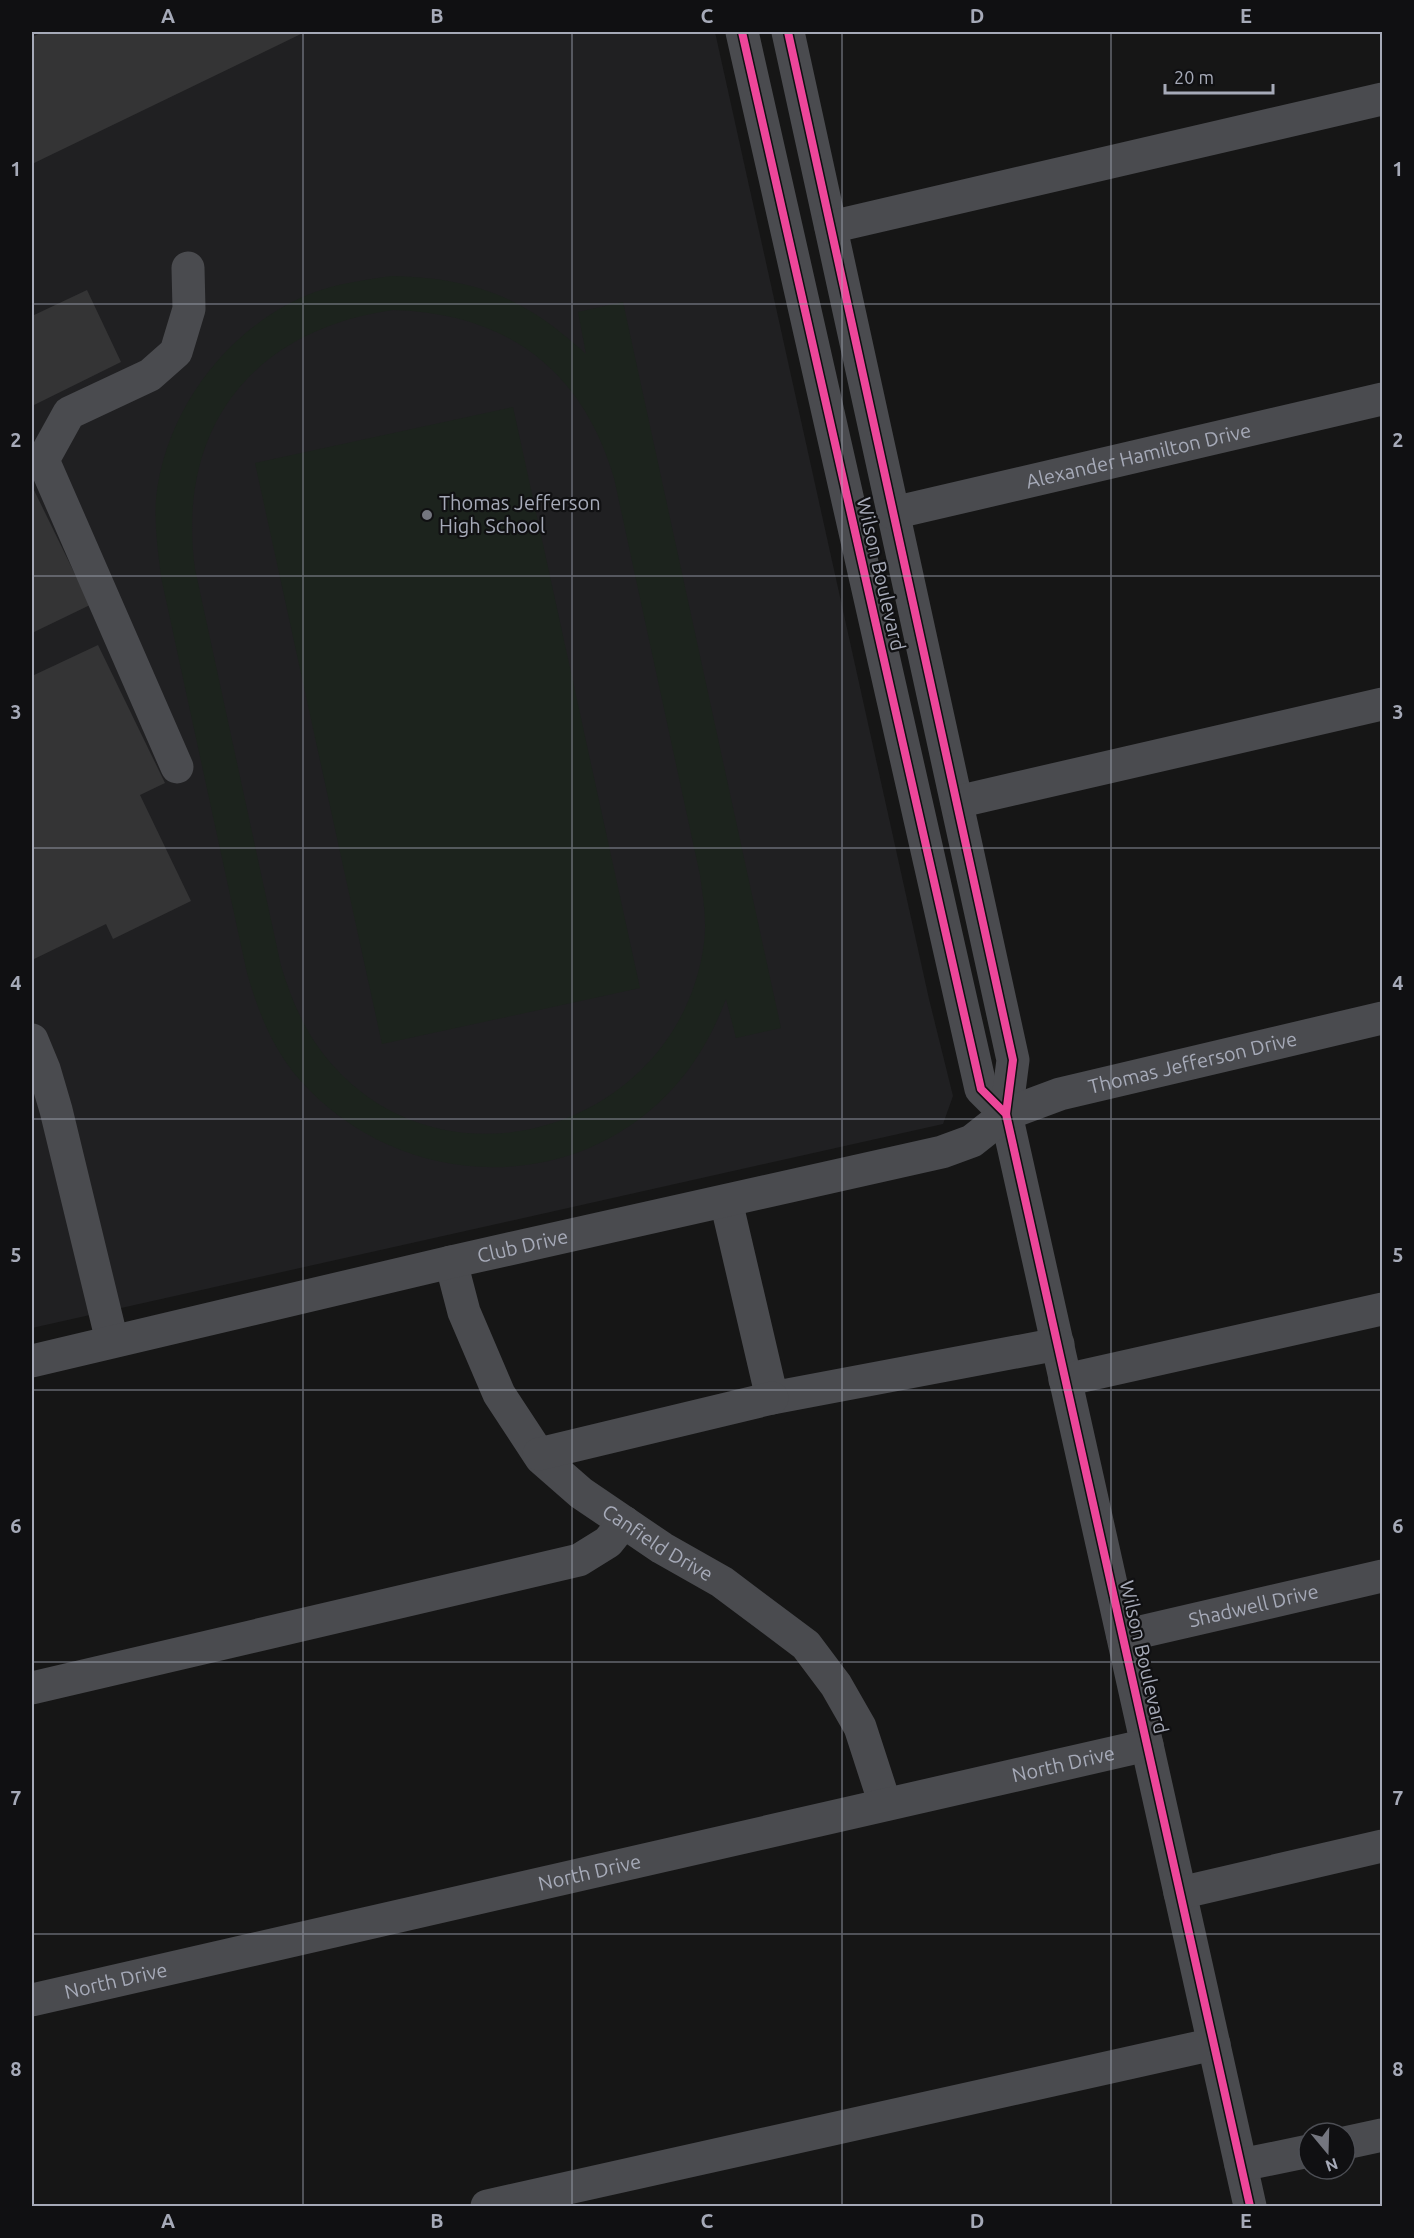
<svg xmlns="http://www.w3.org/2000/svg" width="1414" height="2238" font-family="Ubuntu,sans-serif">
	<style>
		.built { fill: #202022 }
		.green { fill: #1c231d; fill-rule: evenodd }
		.building { fill: #343435 }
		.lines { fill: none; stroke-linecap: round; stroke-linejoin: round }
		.minor { stroke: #4a4b4f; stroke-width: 33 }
		.cycleway-casing { stroke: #101012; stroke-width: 11 }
		.cycleway { stroke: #ed469a; stroke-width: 8 }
		.grid { fill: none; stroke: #a6aab8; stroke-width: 1.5; stroke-opacity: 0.55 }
		.poi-dot { fill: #74767f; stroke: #101012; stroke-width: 2 }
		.labels { text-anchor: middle; stroke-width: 4.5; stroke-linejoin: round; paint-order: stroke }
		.street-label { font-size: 20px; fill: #a6aab8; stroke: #101012 }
		.poi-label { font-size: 20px; fill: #a6aab8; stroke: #101012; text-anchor: start }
		.neatline { fill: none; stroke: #a6aab8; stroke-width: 2 }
		.grid-label { font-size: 20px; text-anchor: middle; font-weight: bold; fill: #a6aab8 }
	</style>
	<rect width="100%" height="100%" fill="#161616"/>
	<path class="built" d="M32,32H715L929,999L953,1096L943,1124L32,1328Z"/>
	<path class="green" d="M391,276C475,278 524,297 586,354L578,312L623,302L781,1028L736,1038L726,999C714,1030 699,1059 676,1085C575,1200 397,1191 299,1079C272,1048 258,1011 247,973L161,577C158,551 154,525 156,499C165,409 230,324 315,292C340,283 365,280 391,276ZM393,310C506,313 582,369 614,478L700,875C703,897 707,920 704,943C680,1128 442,1204 324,1055C303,1028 291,998 281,966L195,569C176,428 252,330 393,310Z
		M513,407L640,988L382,1044L255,463Z"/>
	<path class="building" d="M43,32H305L32,164V37Z
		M87,290L121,362L32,406V316Z
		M32,486L90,605L32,633Z
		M98,645L165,783L140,795L191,901L113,939L106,924L32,960V676Z"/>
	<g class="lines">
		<g class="minor">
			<path d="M742,32L981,1089L1006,1114"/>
			<path d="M788,32L1013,1060L1006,1114L1250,2206"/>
			<path d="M831,227L1382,99"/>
			<path id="s1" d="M893,513L1382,399"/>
			<path d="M177,767L43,460L69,413L150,375L176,352L189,309L188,268"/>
			<path d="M957,802L1382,704"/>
			<path d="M32,1040L44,1069L56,1110L112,1341"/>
			<path d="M726,1201L772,1398L1058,1344"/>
			<path id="s2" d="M451,1262L464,1312L499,1394L541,1458L581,1493L662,1548L722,1582L806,1645L836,1685L860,1727L885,1804"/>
			<path id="s3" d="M32,1361L451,1262L942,1152L972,1141L1006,1114L1060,1094L1382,1018"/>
			<path d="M1065,1380L1382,1309"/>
			<path d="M539,1454L772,1398"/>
			<path id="s4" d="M1123,1636L1382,1576"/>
			<path d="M32,1688L579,1560L608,1542L624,1522"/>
			<path d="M1180,1893L1382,1846"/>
			<path id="s5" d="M32,2000L1147,1745"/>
			<path d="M1345,2143L1382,2135"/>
			<path d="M1241,2165L1309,2151"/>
			<path d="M487,2206L1214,2044"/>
		</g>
		<defs>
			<path id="cycleway" d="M742,32L981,1089L1006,1114
				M788,32L1013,1060L1006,1114L1250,2206"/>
		</defs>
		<use href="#cycleway" class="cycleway-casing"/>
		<use href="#cycleway" class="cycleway"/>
	</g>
	<path class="grid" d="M303,32V2206M572,32V2206M842,32V2206M1111,32V2206M32,304H1382M32,576H1382M32,848H1382M32,1119H1382M32,1390H1382M32,1662H1382M32,1934H1382"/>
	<circle class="poi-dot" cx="427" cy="515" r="6"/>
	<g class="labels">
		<g class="street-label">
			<text dy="7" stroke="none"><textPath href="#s1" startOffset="252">Alexander Hamilton Drive</textPath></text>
			<text transform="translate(881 574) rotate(77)" y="7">Wilson Boulevard</text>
			<text dy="7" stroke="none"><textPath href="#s3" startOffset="1203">Thomas Jefferson Drive</textPath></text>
			<text dy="7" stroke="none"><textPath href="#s3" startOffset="504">Club Drive</textPath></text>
			<text dy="7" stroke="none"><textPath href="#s2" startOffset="362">Canfield Drive</textPath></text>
			<text dy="7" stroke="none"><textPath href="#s4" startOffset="134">Shadwell Drive</textPath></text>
			<text transform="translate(1144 1657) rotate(77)" y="7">Wilson Boulevard</text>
			<text dy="7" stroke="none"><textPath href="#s5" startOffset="1058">North Drive</textPath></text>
			<text dy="7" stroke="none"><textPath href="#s5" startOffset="572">North Drive</textPath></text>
			<text dy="7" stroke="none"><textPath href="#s5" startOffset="86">North Drive</textPath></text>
		</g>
		<g class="poi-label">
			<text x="439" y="510">Thomas Jefferson<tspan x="439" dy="23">High School</tspan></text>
		</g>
	</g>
	<rect width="1414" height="2238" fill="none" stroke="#101012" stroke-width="66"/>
	<g transform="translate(1327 2151) rotate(161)"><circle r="28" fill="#101012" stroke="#4c4e54" stroke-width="1.5"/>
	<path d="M0-4.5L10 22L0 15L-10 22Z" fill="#74767f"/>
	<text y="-9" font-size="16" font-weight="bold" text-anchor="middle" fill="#a6aab8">N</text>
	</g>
	<path d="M1165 84v9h108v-9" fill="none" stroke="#a6aab8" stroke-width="3"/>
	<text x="1174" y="84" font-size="18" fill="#a6aab8" stroke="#101012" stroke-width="4.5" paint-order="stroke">20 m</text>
	<rect x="33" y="33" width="1348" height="2172" class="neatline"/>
	<g class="grid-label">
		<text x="168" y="23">A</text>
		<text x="437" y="23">B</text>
		<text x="707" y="23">C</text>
		<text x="977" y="23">D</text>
		<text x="1246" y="23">E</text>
		<text x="16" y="176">1</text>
		<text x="1398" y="176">1</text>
		<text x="16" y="447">2</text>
		<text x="1398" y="447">2</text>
		<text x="16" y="719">3</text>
		<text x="1398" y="719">3</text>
		<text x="16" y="990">4</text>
		<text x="1398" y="990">4</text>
		<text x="16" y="1262">5</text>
		<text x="1398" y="1262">5</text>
		<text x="16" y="1533">6</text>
		<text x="1398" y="1533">6</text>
		<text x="16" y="1805">7</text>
		<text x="1398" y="1805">7</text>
		<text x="16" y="2076">8</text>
		<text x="1398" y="2076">8</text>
		<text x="168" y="2228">A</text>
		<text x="437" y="2228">B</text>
		<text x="707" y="2228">C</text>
		<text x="977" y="2228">D</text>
		<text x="1246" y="2228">E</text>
	</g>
</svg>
